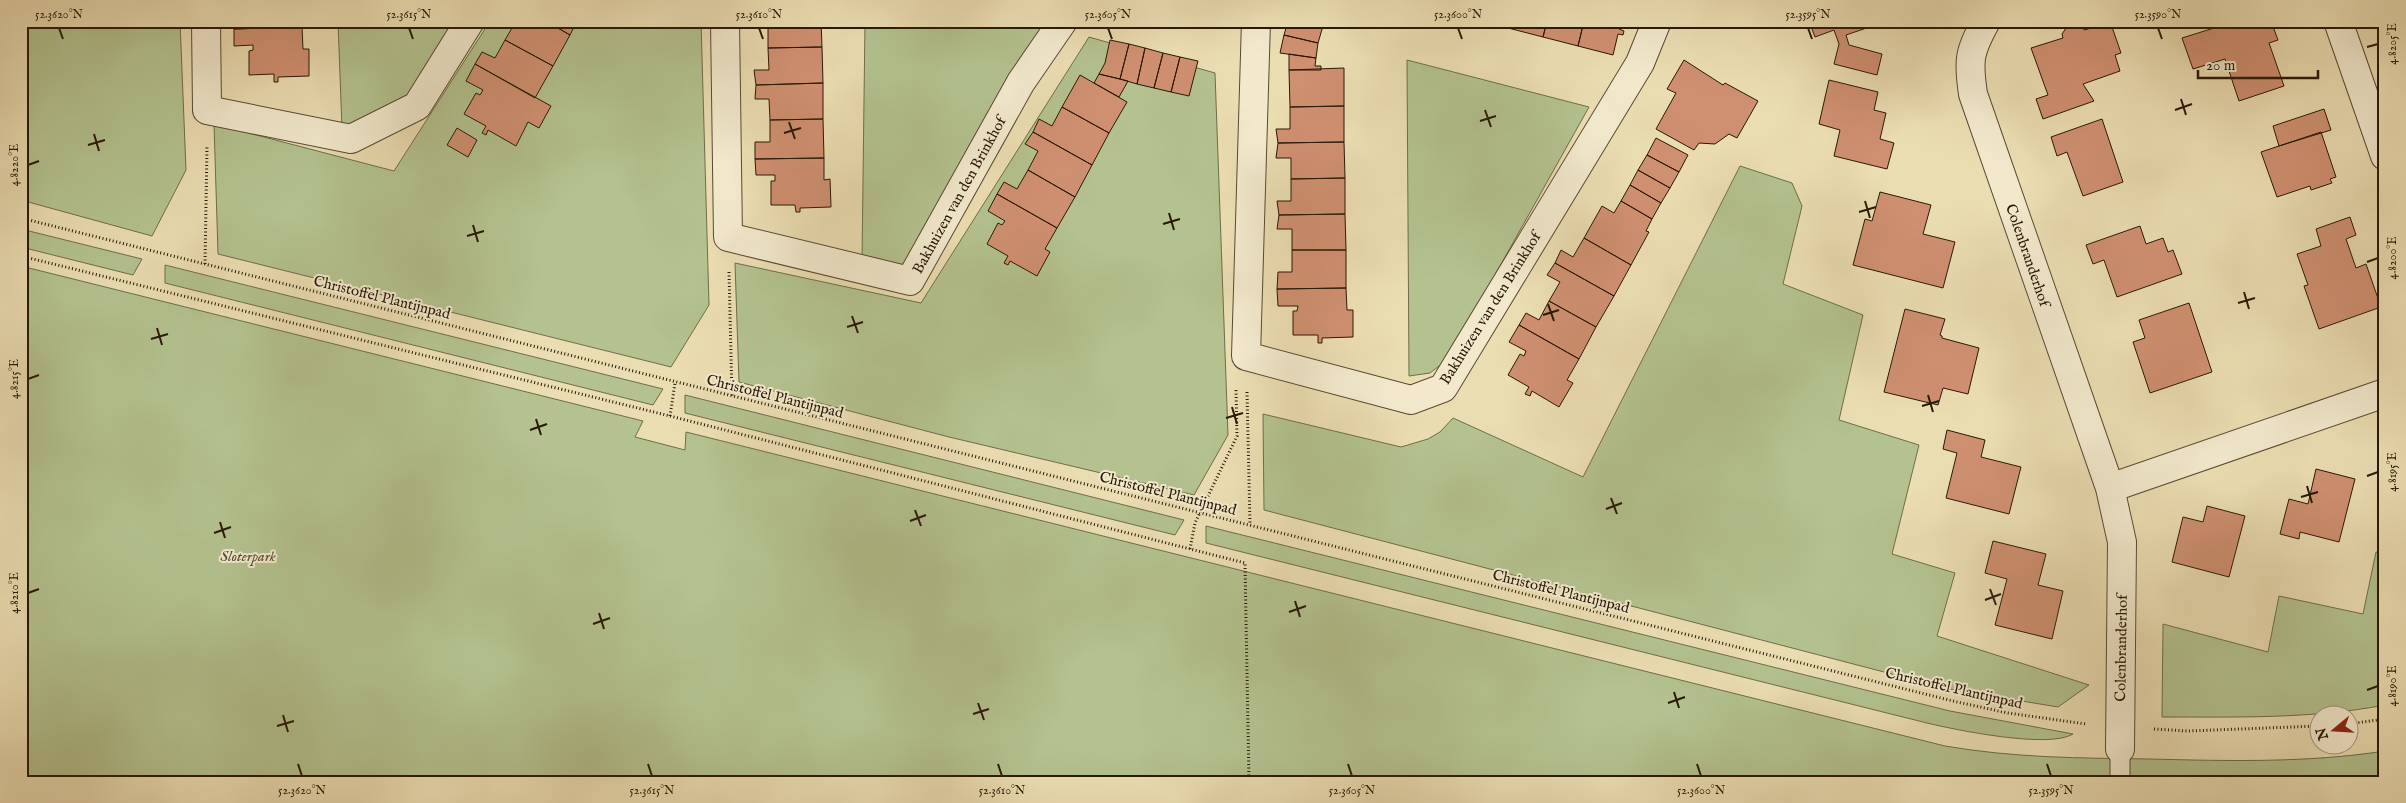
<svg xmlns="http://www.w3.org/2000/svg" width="2406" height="803" font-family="'IM FELL English',serif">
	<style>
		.green { fill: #b3c28f; stroke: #6e6d4b }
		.building { fill: #cf9071; stroke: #291807 }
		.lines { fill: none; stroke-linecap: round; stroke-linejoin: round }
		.lane-casing { stroke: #5a4932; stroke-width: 21 }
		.street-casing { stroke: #5a4932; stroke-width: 30 }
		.path { stroke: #291807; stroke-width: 3; stroke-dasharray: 1 2.5; stroke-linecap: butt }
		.lane { stroke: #f2e9cd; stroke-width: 19 }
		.street { stroke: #f2e9cd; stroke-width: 28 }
		.ticks { fill: none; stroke: #291807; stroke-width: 2 }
		.labels { text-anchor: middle; stroke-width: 4; stroke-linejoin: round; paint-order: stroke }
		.street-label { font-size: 15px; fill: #291807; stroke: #f2e9cd }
		.park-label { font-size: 15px; font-style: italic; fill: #524b30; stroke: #f2e9cd }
		.neatline { fill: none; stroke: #291807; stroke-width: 2 }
		.ticks-label { font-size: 12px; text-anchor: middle; fill: #291807 }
	</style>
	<rect width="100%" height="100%" fill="#ebddb2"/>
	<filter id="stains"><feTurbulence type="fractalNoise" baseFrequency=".004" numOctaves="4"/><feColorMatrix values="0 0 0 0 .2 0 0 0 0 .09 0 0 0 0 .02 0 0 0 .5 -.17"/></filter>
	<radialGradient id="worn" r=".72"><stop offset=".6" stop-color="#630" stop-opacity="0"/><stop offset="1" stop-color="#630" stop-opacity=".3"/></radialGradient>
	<path class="green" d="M21,21H180L186,170L152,236L21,200Z
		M338,21H457L405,105L342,129Z
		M490,21H701L709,305L671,367L218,254L214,124L394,171Z
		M865,21H1051L902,272L862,260Z
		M1089,37L1215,73L1228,435L1194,495L949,437L739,382L735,263L921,303Z
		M1407,60L1589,107L1448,359L1430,373L1409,376Z
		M1740,166L1792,183L1802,206L1783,284L1863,315L1839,420L1919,445L1892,554L1955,573L1937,636L2089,685L2058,707L1949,689L1264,510L1263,414L1401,447L1428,439L1440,432L1453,418L1583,477Z
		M21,229L142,259L133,275L21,247Z
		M165,265L663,389L653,405L165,283Z
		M21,266L643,421L635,437L685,450L686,432L1945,746C2015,758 2079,758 2150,759C2228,761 2307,763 2385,751V782H21Z
		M685,395L1184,520L1175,535L685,413Z
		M1206,526L1950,711L2073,734C2049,749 1956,730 1927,723L1206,543Z
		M2376,552L2385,554V705C2312,719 2236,717 2162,717L2163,624L2268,652L2279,596L2363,614Z"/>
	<path class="building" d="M233,21H302V27L234,29Z
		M516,21H546L570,35L553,66L505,40Z
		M546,21H577L570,35Z
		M754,21H821L822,47L768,48V27H753Z
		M1288,21H1304L1323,26L1318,43L1284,35Z
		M1304,21H1324L1323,26Z
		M1478,21H1509L1508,28Z
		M1509,21H1547L1543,37L1508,28Z
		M1547,21H1584L1578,46L1543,37Z
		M1584,21H1621L1619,29L1624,31L1623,35L1618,34L1613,55L1578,46Z
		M1809,21H1887L1846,35L1849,45L1882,54L1877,75L1834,64L1839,44L1834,30L1815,37Z
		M2071,21L2085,30L2110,21L2121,53L2115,55L2120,71L2083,84L2094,101L2043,119L2036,99L2048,95L2031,48L2063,38L2062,34Z
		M2212,21H2271L2278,40L2269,43L2284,86L2239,101L2225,59L2193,69L2182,38L2214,28Z
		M302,27L303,49H309V76L278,77V82H274V74L249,75V51L253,50V45L234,46V29Z
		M1284,35L1318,43L1316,58L1280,53Z
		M505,40L553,66L535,98L475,64L482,52L495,58Z
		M1110,40L1129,44L1120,79L1099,74L1105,63Z
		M1129,44L1145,48L1137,84L1120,79Z
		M822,47L823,83L756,85L754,70H769L768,48Z
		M1145,48L1163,53L1154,88L1137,84Z
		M1163,53L1180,57L1171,92L1154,88Z
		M1289,54L1316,58L1315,66H1321V70H1289Z
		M1180,57L1198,61L1189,96L1171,92Z
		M1684,60L1723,85L1725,83L1758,101L1737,138L1729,134L1715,144L1699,143L1694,150L1656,129L1676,93L1667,89Z
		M475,64L551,106L539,128L528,122L516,146L488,130L486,135L482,133L486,126L464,114L476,93L480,95L483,90L466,81Z
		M1344,68V106L1290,107L1289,70Z
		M1099,74L1128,81L1119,97L1094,83Z
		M1080,75L1127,102L1109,133L1062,107Z
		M1829,80L1878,92L1874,110L1886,113L1880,139L1894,143L1887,169L1834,156L1840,130L1819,124Z
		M823,83V119L770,120L769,99H755L756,85Z
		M1344,106V142L1278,143L1276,129H1290V107Z
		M1062,107L1109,133L1092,165L1033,132L1039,119L1052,126Z
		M2324,109L2331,130L2279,146L2273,126Z
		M823,119L824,158L755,159V142H770V120Z
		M2102,119L2123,182L2083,196L2067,152L2057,156L2051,137Z
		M457,128L477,140L468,157L447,145Z
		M1033,132L1092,165L1075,197L1028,170L1038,151L1025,144Z
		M2321,132L2336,177L2330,179L2332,183L2311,190L2310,186L2277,197L2261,152Z
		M1656,138L1688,155L1679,172L1647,155Z
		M1344,142L1345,178L1291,179V158H1276L1278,143Z
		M1647,155L1679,172L1670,188L1638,170Z
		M824,158V180L830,179L831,207L800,208V212H796L795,205H771V181H775V175H756L755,159Z
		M1028,170L1075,197L1057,228L997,194L1004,182L1017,189Z
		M1638,170L1670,188L1661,203L1630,185Z
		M1345,178V214L1279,215L1277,201H1291V179Z
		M1630,185L1661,203L1652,219L1621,201Z
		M1880,192L1931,205L1923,234L1955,242L1943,288L1853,265L1865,219L1872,221Z
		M997,194L1057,228L1045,249L1050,252L1037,276L1010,261L1008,265L1004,263L1008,256L987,244L998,223L1002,225L1005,221L988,211Z
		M1621,201L1652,219L1646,231L1649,232L1631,265L1584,238L1602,206L1614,213Z
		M1345,214L1346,250H1292V229H1277L1279,215Z
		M2350,217L2356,235L2346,239L2356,268L2366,264L2381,307L2319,329L2304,286L2308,285L2297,254L2321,246L2316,229Z
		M2140,226L2146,244L2163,238L2168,252L2173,250L2182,274L2117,297L2104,260L2093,264L2086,245Z
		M1584,238L1631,265L1614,296L1555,263L1561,250L1573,257Z
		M1292,250H1346V288L1277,289L1278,272H1292Z
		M1555,263L1614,296L1596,327L1549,301L1560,282L1547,275Z
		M1346,288L1347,310H1353V337L1322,338V343H1318V335H1293V311H1297L1298,306H1278L1277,289Z
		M1549,301L1596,327L1579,359L1519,325L1526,313L1539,320Z
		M2189,303L2212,372L2150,393L2133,342L2145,338L2139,320Z
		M1905,309L1945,319L1940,335L1942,336V338L1979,348L1968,394L1943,388L1938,405L1884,392Z
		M1519,325L1579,359L1567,380L1573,383L1559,407L1532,391L1530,396L1525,394L1529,387L1508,375L1520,354L1524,356L1526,351L1509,342Z
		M1947,430L1985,440L1981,457L2021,467L2009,514L1946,498L1957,453L1943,449Z
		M2316,469L2355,479L2339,542L2300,532L2299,539L2280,534L2289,499L2308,504Z
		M2385,490V512L2379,511Z
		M2207,506L2245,516L2229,577L2172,562L2183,517L2203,522Z
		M1993,541L2046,554L2038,585L2063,591L2052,639L1995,625L2007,579L1985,573Z"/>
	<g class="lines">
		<defs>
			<path id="lane" d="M2120,782V749"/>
			<path id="street" d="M206,21L207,110L351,139L417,106L470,21
				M725,21L728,237L910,281L1021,82L1063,21
				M1256,21L1246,356L1411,400L1443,388L1640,63L1657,21
				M1986,21C1969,52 1968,60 1973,94L2110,488L2122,542L2120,749
				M2338,21L2385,156
				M2110,488L2385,393"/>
		</defs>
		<use href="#lane" class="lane-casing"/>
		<use href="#street" class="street-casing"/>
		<path class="path" d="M21,218L1957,702L2008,713L2086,724
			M21,256L670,416L1245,563L1249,782
			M205,264L207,146
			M729,272L732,396
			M1247,392L1250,525
			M670,416L675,383
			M1190,549L1195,523L1237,436L1236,389
			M2348,724L2385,719
			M2154,729L2188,731L2318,726"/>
		<use href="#lane" class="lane"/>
		<use href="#street" class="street"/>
	</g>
	<path class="ticks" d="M59,28L63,39M409,28L413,39M759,28L763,39M1108,28L1112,39M1458,28L1462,39M1808,28L1812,39M2158,28L2162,39M2367,47L2378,44M2181,99L2186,115M1485,110L1491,127M2175,110L2192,104M1480,121L1496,116M789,122L795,139M784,133L801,128M94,134L99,151M88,145L105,140M28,165L39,161M1865,201L1870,218M1859,212L1876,207M1169,213L1174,230M1163,224L1180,219M473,225L478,242M467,236L484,231M2367,262L2378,258M2244,292L2249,309M2238,303L2255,298M1548,304L1554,321M1543,315L1559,310M852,316L858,333M847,327L863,322M157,328L162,345M151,339L168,334M28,379L39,375M1928,395L1933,412M1922,406L1939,401M1232,407L1237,424M1226,418L1243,413M536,419L541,435M530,430L547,424M2367,476L2378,472M2307,486L2312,503M2301,497L2318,492M1611,498L1617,514M1606,509L1622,503M915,510L921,526M910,521L926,515M220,522L225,538M214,533L231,527M1990,589L1996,605M28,593L39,589M1985,600L2001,594M1295,601L1300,617M1289,612L1306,606M599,613L604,629M593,624L610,618M2367,690L2378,686M1674,692L1679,708M978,703L984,720M1668,703L1685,697M973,714L989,709M283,715L288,732M277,726L294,721M298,764L302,776M648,764L652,776M998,764L1002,776M1348,764L1352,776M1697,764L1701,776M2047,764L2051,776"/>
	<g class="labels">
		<g class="street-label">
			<text transform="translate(959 195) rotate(-61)" y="5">Bakhuizen van den Brinkhof</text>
			<text transform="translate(2028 255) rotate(71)" y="5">Colenbranderhof</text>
			<text transform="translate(382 297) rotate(14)" y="5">Christoffel Plantijnpad</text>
			<text transform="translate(1490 308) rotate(-58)" y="5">Bakhuizen van den Brinkhof</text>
			<text transform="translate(775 396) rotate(14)" y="5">Christoffel Plantijnpad</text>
			<text transform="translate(1168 493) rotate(14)" y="5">Christoffel Plantijnpad</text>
			<text transform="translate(1561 591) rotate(14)" y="5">Christoffel Plantijnpad</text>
			<text transform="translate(2121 648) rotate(-89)" y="5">Colenbranderhof</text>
			<text transform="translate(1954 688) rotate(13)" y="5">Christoffel Plantijnpad</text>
		</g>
		<g class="park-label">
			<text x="248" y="561">Sloterpark</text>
		</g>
	</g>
	<rect width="2406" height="803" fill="none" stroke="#ebddb2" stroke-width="55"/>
	<g transform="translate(2334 730) rotate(252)"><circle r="24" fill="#f2e9cd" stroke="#a2957e"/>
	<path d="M0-4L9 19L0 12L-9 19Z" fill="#8f2418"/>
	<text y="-8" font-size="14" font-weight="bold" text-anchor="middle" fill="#291807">N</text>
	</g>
	<path d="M2198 70v8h120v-8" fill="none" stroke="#291807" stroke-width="2.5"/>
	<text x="2206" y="70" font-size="15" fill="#291807" stroke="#f2e9cd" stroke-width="4" paint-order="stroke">20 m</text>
	<rect x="28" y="28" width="2350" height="748" class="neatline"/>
	<g class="ticks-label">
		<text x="59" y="18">52.3620°N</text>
		<text x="409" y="18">52.3615°N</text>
		<text x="759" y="18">52.3610°N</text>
		<text x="1108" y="18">52.3605°N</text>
		<text x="1458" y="18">52.3600°N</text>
		<text x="1808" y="18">52.3595°N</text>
		<text x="2158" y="18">52.3590°N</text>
		<text transform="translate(2392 44) rotate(-90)" y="4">4.8205°E</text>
		<text transform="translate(14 165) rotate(-90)" y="4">4.8220°E</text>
		<text transform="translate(2392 258) rotate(-90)" y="4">4.8200°E</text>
		<text transform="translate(14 379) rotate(-90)" y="4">4.8215°E</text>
		<text transform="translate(2392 472) rotate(-90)" y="4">4.8195°E</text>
		<text transform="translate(14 593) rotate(-90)" y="4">4.8210°E</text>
		<text transform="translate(2392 686) rotate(-90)" y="4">4.8190°E</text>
		<text x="302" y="794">52.3620°N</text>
		<text x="652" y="794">52.3615°N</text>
		<text x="1002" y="794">52.3610°N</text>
		<text x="1352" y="794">52.3605°N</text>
		<text x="1701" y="794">52.3600°N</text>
		<text x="2051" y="794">52.3595°N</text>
	</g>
	<rect width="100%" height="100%" filter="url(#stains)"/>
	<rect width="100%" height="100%" fill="url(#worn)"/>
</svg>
